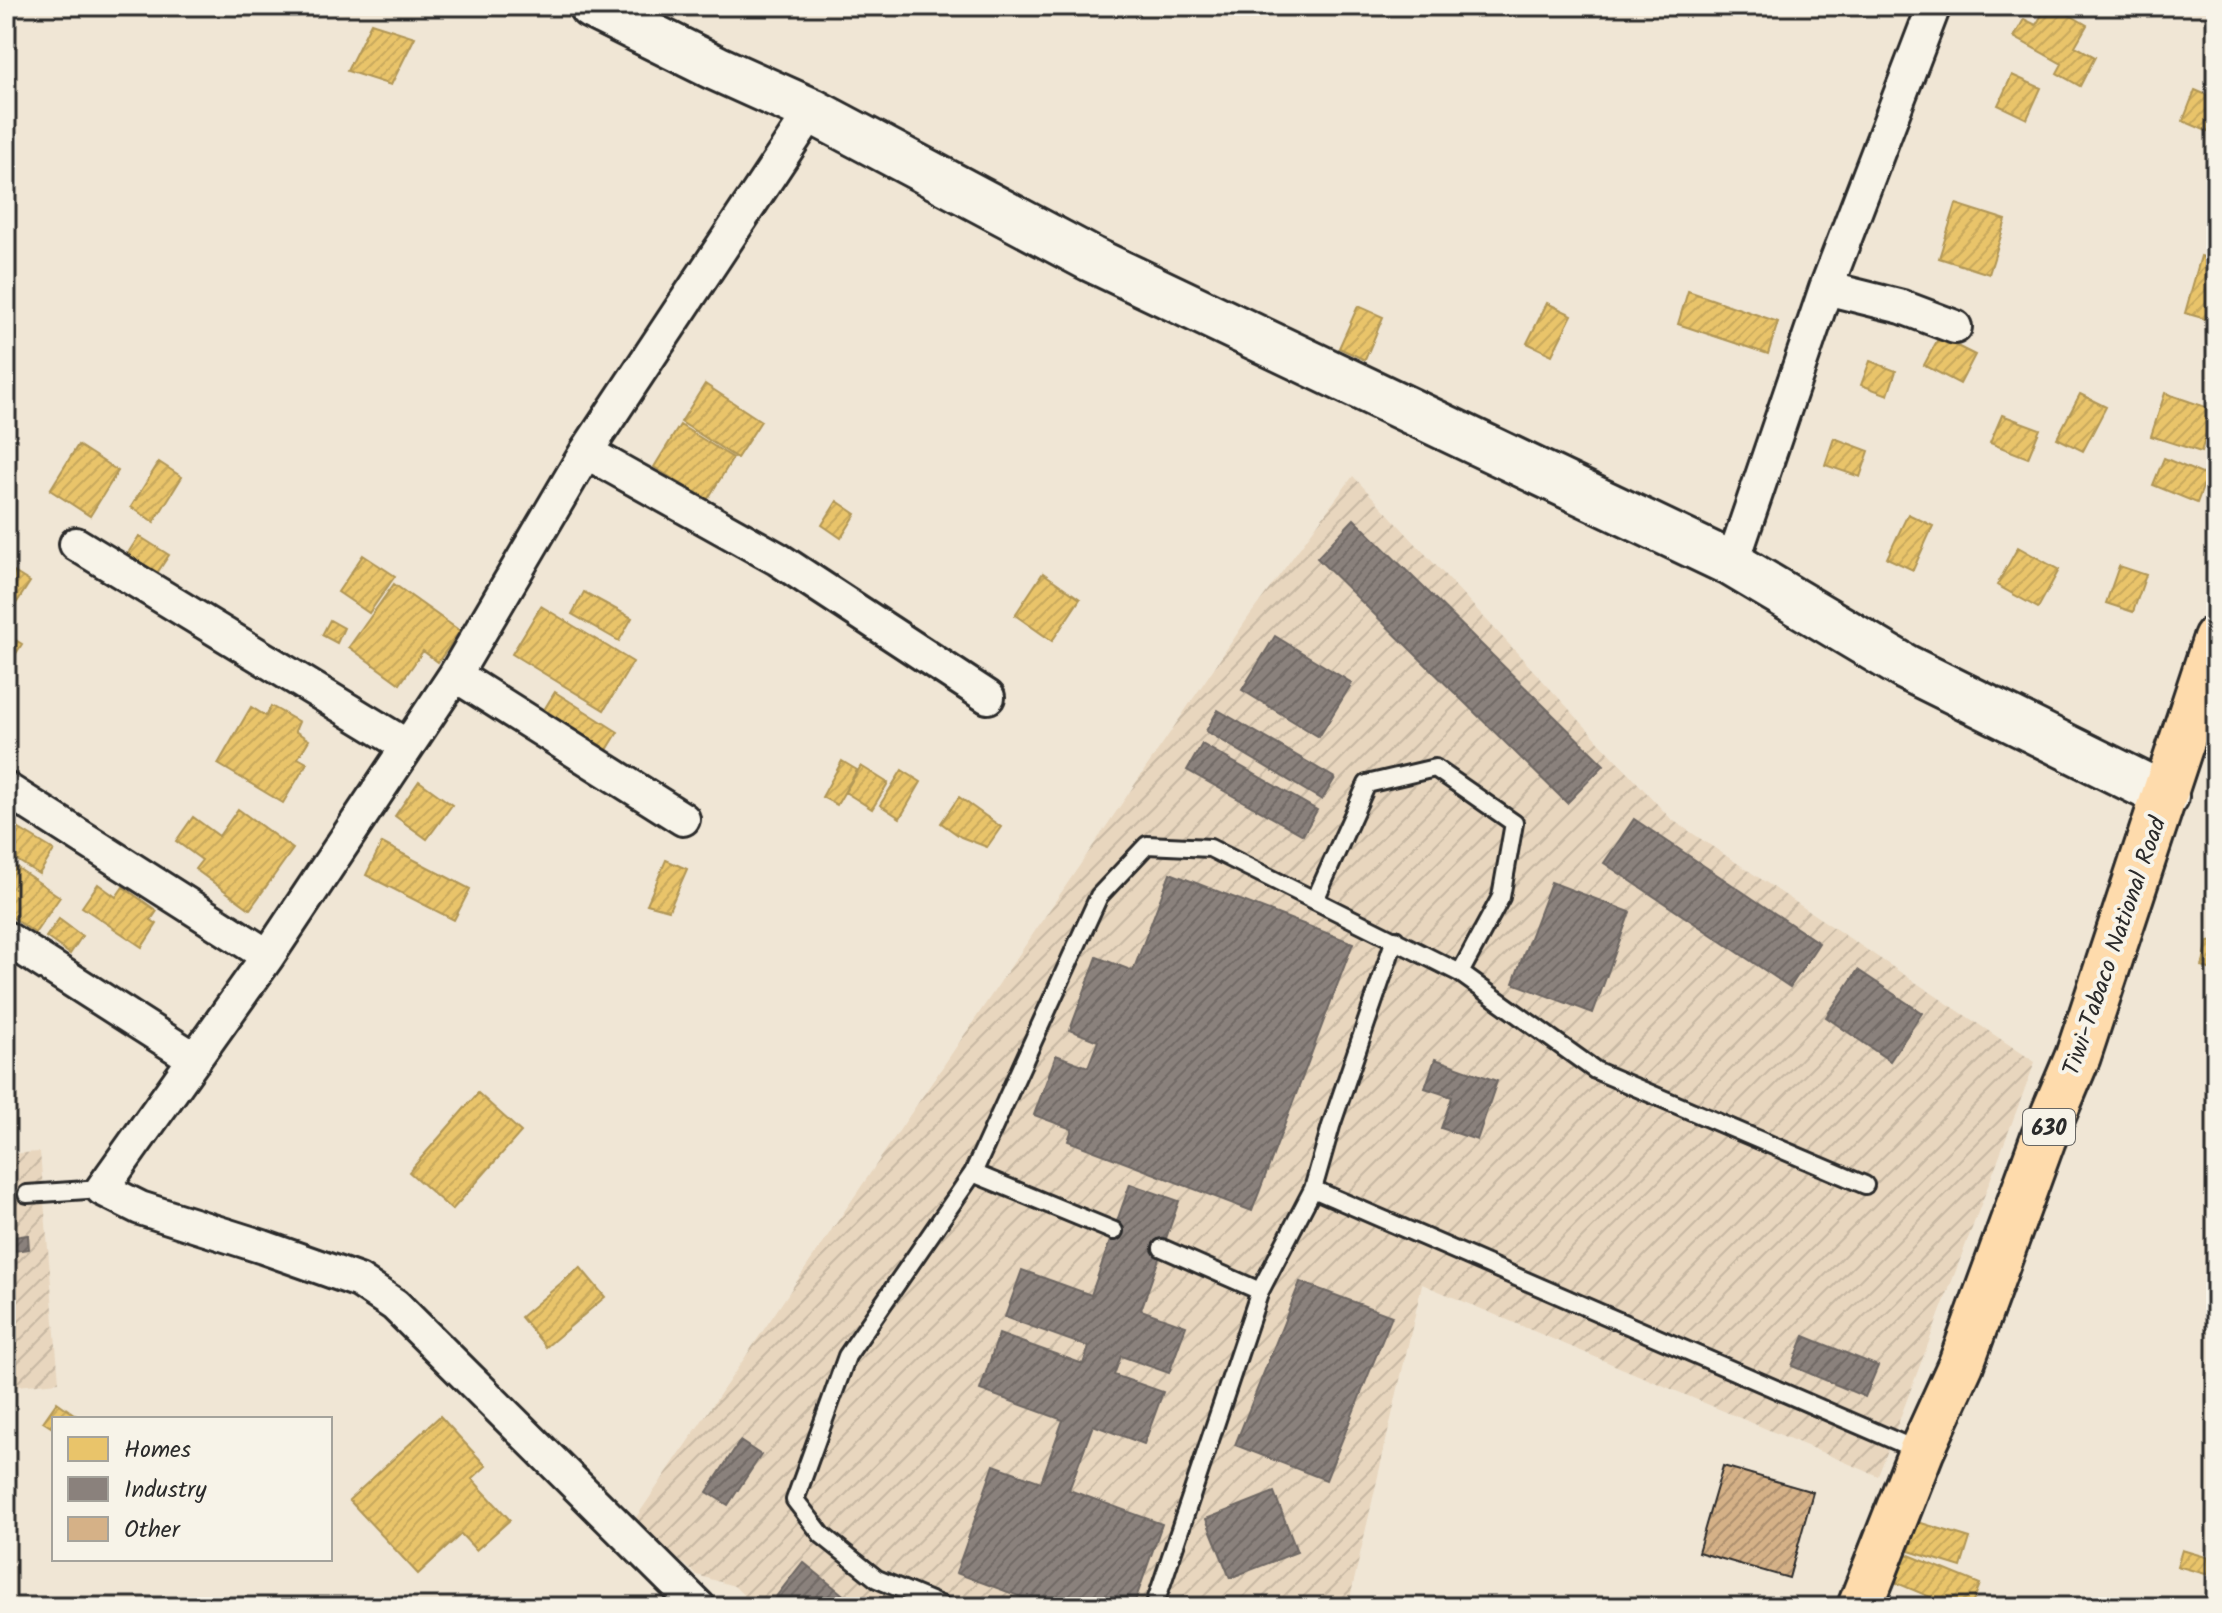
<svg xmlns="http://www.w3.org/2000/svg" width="2222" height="1613" font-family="Kalam,sans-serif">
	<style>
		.industrial { fill: url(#industrial-furrows) }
		.homes { fill: url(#homes-hatch); stroke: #b09657; stroke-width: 2 }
		.industry { fill: url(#industry-hatch); stroke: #6e6764; stroke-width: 2 }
		.building { fill: url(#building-hatch); stroke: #2b2b2b; stroke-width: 2 }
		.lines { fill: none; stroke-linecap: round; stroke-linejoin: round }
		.service-casing { stroke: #2b2b2b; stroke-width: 22 }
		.minor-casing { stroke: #2b2b2b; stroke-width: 38 }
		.secondary-casing { stroke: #2b2b2b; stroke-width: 50 }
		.primary-casing { stroke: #2b2b2b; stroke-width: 50 }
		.service { stroke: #f7f3e8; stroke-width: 16 }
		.minor { stroke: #f7f3e8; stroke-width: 32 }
		.secondary { stroke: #f7f3e8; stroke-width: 44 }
		.primary { stroke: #fedbac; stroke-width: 44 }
		.labels { text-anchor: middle; stroke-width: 8; stroke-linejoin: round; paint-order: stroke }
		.shield { fill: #f7f3e8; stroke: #686764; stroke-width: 2 }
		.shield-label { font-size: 22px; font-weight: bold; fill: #2b2b2b }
		.street-label { font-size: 24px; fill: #2b2b2b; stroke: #f7f3e8 }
	</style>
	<defs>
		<pattern id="industrial-furrows" width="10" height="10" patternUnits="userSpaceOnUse" patternTransform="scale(2)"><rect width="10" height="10" fill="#e8d6be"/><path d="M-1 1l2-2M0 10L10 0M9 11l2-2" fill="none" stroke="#c7b8a3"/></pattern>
		<pattern id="homes-hatch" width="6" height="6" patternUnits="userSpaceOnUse" patternTransform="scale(2)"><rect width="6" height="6" fill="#e9c46a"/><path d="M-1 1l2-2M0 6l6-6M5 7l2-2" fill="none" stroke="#c8a95c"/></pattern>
		<pattern id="industry-hatch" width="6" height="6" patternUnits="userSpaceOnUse" patternTransform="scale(2)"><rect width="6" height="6" fill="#8a817c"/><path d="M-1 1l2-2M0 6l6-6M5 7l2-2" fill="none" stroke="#716a66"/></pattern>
		<pattern id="building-hatch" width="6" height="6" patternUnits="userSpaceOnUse" patternTransform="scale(2)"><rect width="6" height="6" fill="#d5b187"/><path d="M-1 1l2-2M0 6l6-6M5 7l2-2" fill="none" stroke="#ad906f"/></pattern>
	</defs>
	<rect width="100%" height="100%" fill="#f0e6d5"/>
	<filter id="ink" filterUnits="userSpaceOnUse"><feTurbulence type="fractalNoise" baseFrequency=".0125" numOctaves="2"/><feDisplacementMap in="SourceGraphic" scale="16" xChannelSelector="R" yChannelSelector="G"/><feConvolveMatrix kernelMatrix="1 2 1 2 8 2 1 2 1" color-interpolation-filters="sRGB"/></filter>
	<g filter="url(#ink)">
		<path class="industrial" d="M1353,476L1671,819L2035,1062L1878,1476L1422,1284L1348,1607H756L734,1586L697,1575L633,1522L1250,615Z
			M40,1152L59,1382L6,1387V1154Z"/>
		<path class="homes" d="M2047,6H2054L2087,25L2075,46L2095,57L2080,86L2057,73L2062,64L2014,37L2024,19L2036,25Z
			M371,23L415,37L391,85L347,71Z
			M2012,75L2041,88L2027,119L1998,105Z
			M2195,90L2216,99V135L2183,121Z
			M1956,204L2006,220L1989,274L1939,258Z
			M2201,256L2216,261V322L2185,313Z
			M1688,291L1778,322L1768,354L1678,324Z
			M1547,303L1572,315L1552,355L1527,343Z
			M1358,306L1383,317L1365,360L1339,348Z
			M1939,337L1975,355L1960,384L1924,365Z
			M1870,361L1896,371L1888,395L1861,385Z
			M705,384L761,421L737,458L681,422Z
			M2165,393L2214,410L2201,452L2151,436Z
			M2080,394L2106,407L2083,451L2057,438Z
			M2002,415L2040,429L2028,458L1990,443Z
			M680,425L733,458L707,500L654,467Z
			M1834,438L1869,451L1860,477L1825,465Z
			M78,445L118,471L90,516L50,490Z
			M2164,458L2207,476L2197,503L2153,485Z
			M159,462L182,477L154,522L131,507Z
			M837,501L856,514L841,538L822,525Z
			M1908,514L1933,526L1913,570L1887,558Z
			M139,536L169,555L153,579L124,559Z
			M2018,547L2059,570L2038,608L1997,585Z
			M363,555L395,576L369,613L338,592Z
			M2119,566L2146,575L2133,612L2106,603Z
			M6,567L30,582L6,619Z
			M1043,573L1080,599L1052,641L1015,615Z
			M394,584L460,631L438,662L423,651L400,684L349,647Z
			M584,592L632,618L619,641L572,614Z
			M541,606L633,662L604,710L512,654Z
			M330,620L344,628L337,643L322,635Z
			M6,634L22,644L6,669Z
			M555,692L618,732L602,758L539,718Z
			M2216,704V748L2203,744Z
			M271,706L299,722L295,731L309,740L298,758L307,763L283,803L218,764L251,707L266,716Z
			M842,761L857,770L837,805L822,797Z
			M861,766L888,783L872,809L845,792Z
			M902,770L921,782L900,818L880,805Z
			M419,781L452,805L427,839L395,816Z
			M959,797L1001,827L987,847L961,837L941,823Z
			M238,809L293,849L250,909L195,869L202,860L176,841L193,817L219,836Z
			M16,827L54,850L39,874L6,853V843Z
			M382,843L470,889L454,920L366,875Z
			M6,860L60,897L35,933L6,913Z
			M666,860L687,869L669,910L647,904Z
			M98,884L116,897L123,887L157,911L151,920L157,924L142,947L82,907Z
			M59,919L82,936L70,954L46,937Z
			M2208,941L2216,943V971L2202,967Z
			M478,1093L521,1132L452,1210L409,1172Z
			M580,1267L605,1297L546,1347L521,1317Z
			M57,1402L81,1419H54V1429L43,1422Z
			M440,1416L486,1466L472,1479L510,1520L476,1550L461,1534L418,1574L349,1500Z
			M1918,1522L1970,1538L1961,1567L1909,1551Z
			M2182,1550L2216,1560V1577L2177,1566Z
			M1904,1553L1980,1584L1971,1607H1954L1892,1581Z"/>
		<path class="industry" d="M1354,519L1604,765L1567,803L1317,558Z
			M1275,636L1352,683L1319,737L1242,690Z
			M1218,710L1335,778L1322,800L1206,731Z
			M1202,744L1317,810L1303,835L1187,770Z
			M1634,819L1819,943L1790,987L1604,863Z
			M1170,873L1353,943L1252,1211L1068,1141L1072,1129L1034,1115L1056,1055L1088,1067L1098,1041L1070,1030L1097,957L1133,971Z
			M1551,882L1630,912L1593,1013L1513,983Z
			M1858,970L1922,1013L1890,1061L1826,1017Z
			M1435,1059L1497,1081L1477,1140L1441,1128L1452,1097L1425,1088Z
			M1130,1184L1179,1201L1141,1310L1186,1326L1169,1373L1121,1356L1114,1375L1163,1392L1144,1444L1093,1425L1069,1490L1162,1524L1133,1607H1049L956,1573L994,1465L1041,1482L1063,1420L980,1390L999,1334L1083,1364L1089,1347L1005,1317L1022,1270L1091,1295Z
			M28,1235L29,1249L6,1252V1238Z
			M1300,1282L1392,1316L1326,1480L1235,1445Z
			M1804,1336L1878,1366L1865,1397L1792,1366Z
			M740,1441L761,1455L728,1505L707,1492Z
			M1274,1492L1297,1552L1230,1578L1206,1519Z
			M803,1562L858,1607H768Z"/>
		<path class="building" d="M1723,1466L1813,1492L1789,1578L1698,1552Z"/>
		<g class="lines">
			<defs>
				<path id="service" d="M1315,900L1367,784L1435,768L1514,823L1501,897L1460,973
					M1395,939L1331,1126L1313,1189L1919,1451
					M973,1173L1114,1231
					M27,1194L102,1189
					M1162,1248L1260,1291
					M945,1607L877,1579L822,1535L795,1500L847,1356L973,1173L1099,896L1147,845L1210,848L1460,973L1595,1070L1865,1185
					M1154,1607L1260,1291L1313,1189"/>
				<path id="minor" d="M1826,288L1902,307L1955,327
					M586,452L778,559L988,697
					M76,544L407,746
					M1732,564L1826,288L1934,6
					M455,675L683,819
					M6,789L268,956
					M6,938L195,1059
					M699,1607L395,1305L359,1281L263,1247L140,1208L102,1189L268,956L455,675L586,452L812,111"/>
				<path id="secondary" d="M591,6L716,68L812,111L1091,259L1732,564L1905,667L2166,796"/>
				<path id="primary" d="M1860,1607L1921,1452L1961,1364L2043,1139L2078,1056L2216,638"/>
			</defs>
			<use href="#service" class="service-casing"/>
			<use href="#minor" class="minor-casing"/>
			<use href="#secondary" class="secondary-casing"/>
			<use href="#primary" class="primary-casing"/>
			<use href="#service" class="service"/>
			<use href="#minor" class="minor"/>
			<use href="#secondary" class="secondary"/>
			<use href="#primary" class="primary"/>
		</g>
	</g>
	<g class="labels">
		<rect class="shield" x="2023" y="1109" width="52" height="36" rx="6"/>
		<g class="shield-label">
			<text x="2049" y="1135">630</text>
		</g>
		<g class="street-label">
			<text transform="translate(2114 946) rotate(-71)" y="8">Tiwi-Tabaco National Road</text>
		</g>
	</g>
	<rect width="2222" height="1613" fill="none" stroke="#f7f3e8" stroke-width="32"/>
	<rect x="16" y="16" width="2190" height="1581" fill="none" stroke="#2b2b2b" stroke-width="3" filter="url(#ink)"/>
	<rect x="52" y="1417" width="280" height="144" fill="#f7f3e8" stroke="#a5a39c" stroke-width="2"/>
	<rect x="68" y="1437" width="40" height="24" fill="#e9c46a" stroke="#a5a39c" stroke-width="2"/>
	<text x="124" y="1457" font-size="24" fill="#2b2b2b">Homes</text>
	<rect x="68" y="1477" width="40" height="24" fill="#8a817c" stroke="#a5a39c" stroke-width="2"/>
	<text x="124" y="1497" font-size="24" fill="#2b2b2b">Industry</text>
	<rect x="68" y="1517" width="40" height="24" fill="#d5b187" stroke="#a5a39c" stroke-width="2"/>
	<text x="124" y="1537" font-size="24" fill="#2b2b2b">Other</text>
</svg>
